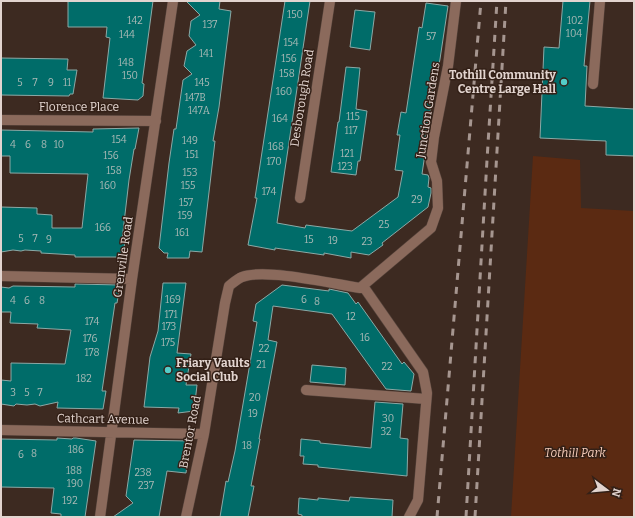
<svg xmlns="http://www.w3.org/2000/svg" width="635" height="518" font-family="Bitter,serif">
	<style>
		.green { fill: #5b2a12 }
		.building { fill: #006c69; stroke: #8ba9a6 }
		.lines { fill: none; stroke-linecap: round; stroke-linejoin: round }
		.minor-casing { stroke: #57453d; stroke-width: 11 }
		.minor { stroke: #8b6a5c; stroke-width: 10 }
		.rail { stroke: #a69690; stroke-width: 3; stroke-dasharray: 7 7; stroke-linecap: butt }
		.poi-dot { fill: #54cdc8; stroke: #332017; stroke-width: 1.5 }
		.labels { text-anchor: middle; stroke-width: 3; stroke-linejoin: round; paint-order: stroke }
		.number-label { font-size: 10px; fill: #aabab6 }
		.poi-label { font-size: 12px; font-weight: bold; fill: #e2d4cf; stroke: #332017; text-anchor: end }
		.street-label { font-size: 12px; fill: #e2d4cf; stroke: #332017 }
		.park-label { font-size: 12px; font-style: italic; fill: #f4cab8; stroke: #332017 }
	</style>
	<rect width="100%" height="100%" fill="#3d2a21"/>
	<path class="green" d="M533,156L580,160L581,208L634,211V517H511Z"/>
	<path class="building" d="M68,1H153L142,83L144,84L143,96L138,100L103,98L110,38L106,37L107,27H68Z
		M186,1H220L219,9L231,11L219,107L213,141H215L202,252L190,251L189,258H167L168,253H164L159,248L169,163L174,129H176L183,80L192,74L184,66L187,51L196,45L189,36L191,21L200,15Z
		M285,1H310L277,223L305,228L306,225L352,231L398,197L403,171L395,170L400,135H397L401,112L406,113L419,27L422,28L426,3L448,6L440,59L425,139L427,140L422,174L428,175L429,178L428,187L431,188V193L428,207L382,243L383,245L369,255L351,252V258L324,253V255L275,248V250L248,245L257,198H255Z
		M563,1H590L584,66H587L585,106L634,109V156L606,155V141L540,138L544,47L559,48Z
		M355,10L375,12L370,50L350,47Z
		M1,58L68,59L67,70H77L73,94H70L69,96L1,95Z
		M346,67L360,68L356,109L367,111L360,161H358L356,175L331,172L338,122H339Z
		M139,128L135,149H134L129,180L122,240H125L123,257H75V255L41,253V251L25,250L21,251L13,250L1,252V207L37,208V214L52,215V228H82L88,174L10,173V156H1V130L93,132V129Z
		M163,283H186L177,353L191,354L186,385H197L194,411L178,413L179,408L144,407L150,357L158,331Z
		M75,284L120,285L117,303H115L102,391H106L103,409L57,408L58,402L40,406L35,404L27,405L16,404L14,406L1,404V380L11,381V363L65,364L71,330L37,328L38,324L10,323L11,312H1V287L9,288L13,286L75,287Z
		M282,285L329,291V289L348,293L356,304L358,302L402,364L404,362L414,374L411,391L386,389L332,314L273,306L268,340L277,342L259,439H260L251,486H254L248,517H220L226,481L228,482L235,451L257,322L253,321L256,304Z
		M312,365L346,368L345,385L310,382Z
		M375,402L403,404L400,438L408,439L407,476L318,467V465L303,464L304,456H300L301,439L320,441V443L371,448Z
		M57,438L72,439L73,438H76L96,441L85,517H61V514L51,513L54,488L1,487V439L57,440Z
		M134,440L190,441L186,473L167,471L159,517H113L133,503L126,496Z
		M350,497L393,500L392,517H302V515L298,514L299,498L318,500V498L349,501Z"/>
	<g class="lines">
		<defs>
			<path id="minor" d="M593,84L600,1
				M1,120L156,121
				M300,198L330,1
				M1,276L132,279
				M363,286L423,372L427,393L418,500L409,517
				M306,390L426,399
				M1,430L204,434
				M100,517L132,279L173,1
				M186,517L204,434L225,303L229,286C233,283 237,279 242,277C265,268 334,284 360,288L431,228L438,208L437,181L431,162L434,137L448,66L456,1"/>
		</defs>
		<use href="#minor" class="minor-casing"/>
		<use href="#minor" class="minor"/>
		<path class="rail" d="M437,517L481,1
			M466,517L487,160L497,1
			M475,517L506,1"/>
	</g>
	<g class="poi-dot">
		<circle cx="564" cy="82" r="4"/>
		<circle cx="168" cy="370" r="4"/>
	</g>
	<g class="labels">
		<g class="number-label">
			<text x="295" y="18">150</text>
			<text x="135" y="24">142</text>
			<text x="575" y="24">102</text>
			<text x="210" y="28">137</text>
			<text x="574" y="37">104</text>
			<text x="127" y="38">144</text>
			<text x="431" y="40">57</text>
			<text x="291" y="46">154</text>
			<text x="206" y="57">141</text>
			<text x="289" y="62">156</text>
			<text x="126" y="66">148</text>
			<text x="287" y="77">158</text>
			<text x="130" y="79">150</text>
			<text x="20" y="86">5</text>
			<text x="35" y="86">7</text>
			<text x="51" y="86">9</text>
			<text x="67" y="86">11</text>
			<text x="202" y="86">145</text>
			<text x="284" y="95">160</text>
			<text x="195" y="101">147B</text>
			<text x="199" y="114">147A</text>
			<text x="353" y="120">115</text>
			<text x="280" y="122">164</text>
			<text x="351" y="134">117</text>
			<text x="119" y="143">154</text>
			<text x="190" y="144">149</text>
			<text x="13" y="148">4</text>
			<text x="28" y="148">6</text>
			<text x="44" y="148">8</text>
			<text x="59" y="148">10</text>
			<text x="276" y="150">168</text>
			<text x="347" y="157">121</text>
			<text x="192" y="158">151</text>
			<text x="111" y="159">156</text>
			<text x="274" y="165">170</text>
			<text x="345" y="170">123</text>
			<text x="114" y="174">158</text>
			<text x="190" y="176">153</text>
			<text x="108" y="189">160</text>
			<text x="188" y="189">155</text>
			<text x="269" y="195">174</text>
			<text x="417" y="203">29</text>
			<text x="186" y="206">157</text>
			<text x="185" y="219">159</text>
			<text x="384" y="228">25</text>
			<text x="103" y="231">166</text>
			<text x="182" y="236">161</text>
			<text x="21" y="242">5</text>
			<text x="35" y="242">7</text>
			<text x="49" y="243">9</text>
			<text x="309" y="243">15</text>
			<text x="333" y="244">19</text>
			<text x="367" y="245">23</text>
			<text x="173" y="303">169</text>
			<text x="304" y="303">6</text>
			<text x="13" y="304">4</text>
			<text x="27" y="304">6</text>
			<text x="42" y="304">8</text>
			<text x="317" y="305">8</text>
			<text x="171" y="318">171</text>
			<text x="351" y="320">12</text>
			<text x="92" y="325">174</text>
			<text x="169" y="330">173</text>
			<text x="365" y="341">16</text>
			<text x="90" y="342">176</text>
			<text x="168" y="346">175</text>
			<text x="264" y="352">22</text>
			<text x="92" y="356">178</text>
			<text x="261" y="368">21</text>
			<text x="387" y="370">22</text>
			<text x="84" y="382">182</text>
			<text x="13" y="396">3</text>
			<text x="27" y="396">5</text>
			<text x="40" y="396">7</text>
			<text x="255" y="401">20</text>
			<text x="253" y="417">19</text>
			<text x="388" y="422">30</text>
			<text x="386" y="435">32</text>
			<text x="247" y="449">18</text>
			<text x="76" y="453">186</text>
			<text x="34" y="457">8</text>
			<text x="21" y="458">6</text>
			<text x="74" y="474">188</text>
			<text x="143" y="476">238</text>
			<text x="75" y="487">190</text>
			<text x="146" y="489">237</text>
			<text x="70" y="504">192</text>
		</g>
		<g class="poi-label">
			<text x="556" y="79">Tothill Community<tspan x="556" dy="14">Centre Large Hall</tspan></text>
			<text x="176" y="367" text-anchor="start">Friary Vaults<tspan x="176" dy="14">Social Club</tspan></text>
		</g>
		<g class="street-label">
			<text transform="translate(302 98) rotate(-81)" y="4">Desborough Road</text>
			<text x="79" y="111">Florence Place</text>
			<text transform="translate(428 110) rotate(-81)" y="4">Junction Gardens</text>
			<text transform="translate(123 257) rotate(-82)" y="4">Grenville Road</text>
			<text transform="translate(103 419) rotate(1)" y="4">Cathcart Avenue</text>
			<text transform="translate(190 432) rotate(-79)" y="4">Brentor Road</text>
		</g>
		<g class="park-label">
			<text x="575" y="457">Tothill Park</text>
		</g>
	</g>
	<rect width="635" height="518" fill="none" stroke="#e2d4cf" stroke-width="4"/>
	<g transform="translate(607 490) rotate(106)" stroke="#332017" stroke-width="3" paint-order="stroke">
	<path d="M0-3L7 15L0 10L-7 15Z" fill="#e2d4cf"/>
	<text y="-6" font-size="11" font-weight="bold" text-anchor="middle" fill="#e2d4cf">N</text>
	</g>
</svg>
